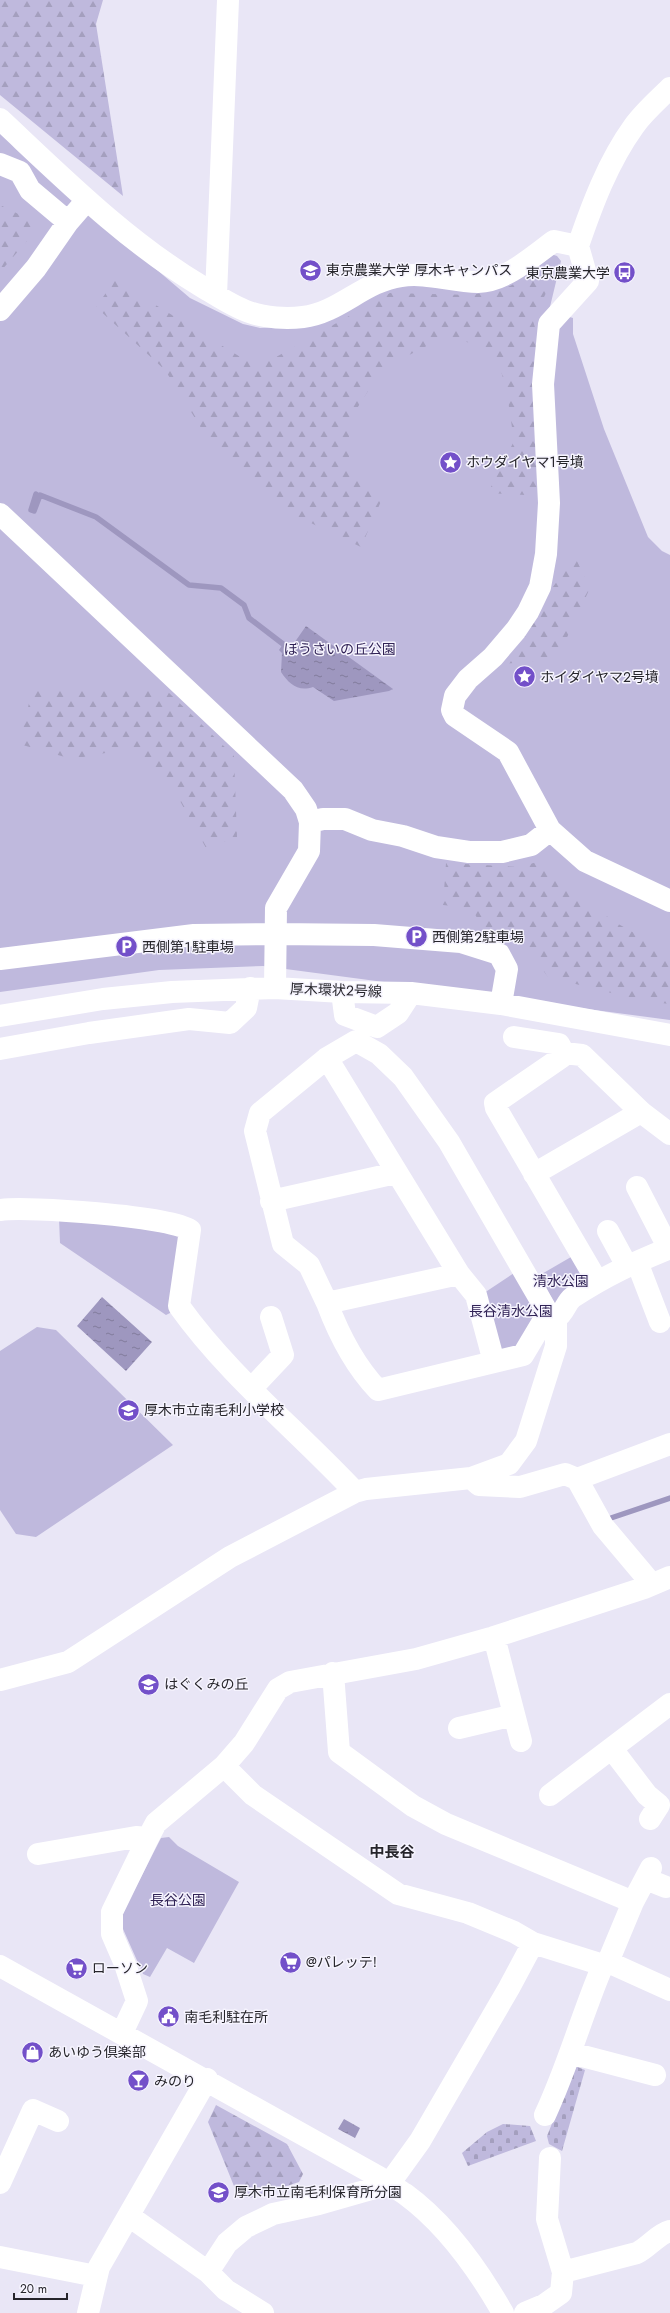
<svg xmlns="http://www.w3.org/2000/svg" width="670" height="2313" font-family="Jost,'Noto Sans JP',sans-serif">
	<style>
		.green { fill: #bfb9dd }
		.forest { fill: url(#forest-firs) }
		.cemetery { fill: url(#cemetery-stones) }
		.water { fill: url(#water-ripples) }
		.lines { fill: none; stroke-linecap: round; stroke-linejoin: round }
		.stream { stroke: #9e97bf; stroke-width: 5.5 }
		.minor { stroke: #fff; stroke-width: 22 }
		.labels { text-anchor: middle; stroke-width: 3; stroke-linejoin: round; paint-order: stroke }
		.poi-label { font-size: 14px; fill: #26252b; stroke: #f6f4fe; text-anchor: start }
		.park-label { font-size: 14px; fill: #302255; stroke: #f6f4fe }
		.street-label { font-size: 14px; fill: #26252b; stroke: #f6f4fe }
		.neighbourhood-label { font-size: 15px; font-weight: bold; fill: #26252b; stroke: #f6f4fe }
	</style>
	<defs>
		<pattern id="forest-firs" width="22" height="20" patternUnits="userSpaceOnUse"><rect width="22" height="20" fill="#bfb9dd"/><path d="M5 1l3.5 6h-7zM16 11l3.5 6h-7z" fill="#a49fbe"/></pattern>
		<pattern id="cemetery-stones" width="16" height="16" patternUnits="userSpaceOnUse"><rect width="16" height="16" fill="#bfb9dd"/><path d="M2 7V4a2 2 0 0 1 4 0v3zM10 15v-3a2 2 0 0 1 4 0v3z" fill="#a49fbe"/></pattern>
		<pattern id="water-ripples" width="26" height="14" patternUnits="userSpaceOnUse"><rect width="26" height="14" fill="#9e97bf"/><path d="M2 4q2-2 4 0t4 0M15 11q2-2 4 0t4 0" fill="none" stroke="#817b9b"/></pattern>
	</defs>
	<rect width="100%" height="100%" fill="#e9e6f6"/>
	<path class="green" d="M0,129L76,201L190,298L243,324L260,328L311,326L391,286L421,285L447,288L551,254L557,256L561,261L549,311L573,318V334L604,429L648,537L662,551L670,555V1020L263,966L159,970L0,992Z
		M59,1218L180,1230L172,1312L166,1315L60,1243Z
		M571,1257L583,1276L581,1283L555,1305L540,1275Z
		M517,1271L539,1313L519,1349L501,1353L481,1295Z
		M37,1327L56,1330L173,1445L36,1537L16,1534L0,1510V1351Z
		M169,1837L178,1846L239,1882L194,1963L167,1948L150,1977L143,1974L123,1929L122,1914L161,1838Z"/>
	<path class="forest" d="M0,0H103L96,24L123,196L0,95Z
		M0,205L41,225L0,272Z
		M542,269L551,282L533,321L548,369L543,496L488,493L514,441L506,387L494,350L446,336L382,369L349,421V467L382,499L361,547L288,512L203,431L165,370L96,307L115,280L242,358L269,361L390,293L472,295L508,287Z
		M575,557L590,588L557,659L503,664L547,595Z
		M166,690L234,756L237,837L206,848L169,781L133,748L72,759L19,744L32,691Z
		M537,862L613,921L670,953V1004L643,1001L548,977L520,939L487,934L471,908L443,905L446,863L519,867Z
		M216,2105L287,2144L303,2174L299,2182L250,2198L238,2196L208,2122Z"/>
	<path class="cemetery" d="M575,2066L585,2070L562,2151L549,2144L547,2136Z
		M503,2124L530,2126L536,2141L468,2166L462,2153L487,2132Z"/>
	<path class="water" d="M306,626L393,689L389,691L334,701L313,687C298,692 289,684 281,672L282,653L279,650L283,644L290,649Z
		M102,1297L152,1342L126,1371L77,1326Z
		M344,2119L360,2128L355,2138L338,2129Z"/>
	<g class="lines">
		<path class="stream" d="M36,494L31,510L34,511L40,495L96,517L189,585L221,588L244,605L249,618L283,644
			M611,1518L670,1498"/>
		<path class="minor" d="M0,119C63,178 126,241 201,286C216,295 232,306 249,312C265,318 287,319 303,317C339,313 364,281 401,276C427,272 452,282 478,282C506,281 532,257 554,241L578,246L588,281L549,324L543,384L549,503L546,554L540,587L528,612L516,630L493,657L468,679L455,696L452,710L455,716L508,752L550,830L585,861L670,901
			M0,164L20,172L30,190L68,222
			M578,246C592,205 608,162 634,126C644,112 658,100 670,88
			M216,295L228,0
			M0,310L36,268L68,222L87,200
			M0,514L293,790L306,809L310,822L309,851L276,908L275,988
			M310,822L323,819H345L372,830L403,836L436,847L469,852H502L531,845L550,830
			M0,959L194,935L275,934L374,935L461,942L499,954L507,969L501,1004
			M342,992L345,1015L377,1027L398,1013L411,993
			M0,1016L103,999L172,992L275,988L342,992L411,993L501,1004L670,1035
			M514,1037L559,1044L564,1053L582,1055L641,1112L670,1134
			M0,1049L89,1033L189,1019L230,1023L246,1008L250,988
			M564,1053L562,1057L495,1103L496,1108L597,1281
			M327,1058L459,1274
			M534,1174L641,1112
			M637,1187L669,1249
			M271,1201L396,1173
			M0,1210C28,1206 168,1216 190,1230L179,1306C229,1376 297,1430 355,1492
			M608,1231L627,1266
			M637,1262L660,1322
			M327,1303C339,1335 354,1365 378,1390L523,1355L548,1313
			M494,1362L476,1295L459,1274L327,1303L309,1265L283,1244L255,1131L260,1113L327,1058L356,1041L379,1054L403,1077L449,1142L548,1313L556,1318
			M251,1389L283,1355L271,1317
			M471,1478L479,1485L520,1487L565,1474L577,1479L603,1526L651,1583
			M577,1479L670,1444
			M494,1637L521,1741
			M0,1680L68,1662L230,1557L355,1492L366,1489L471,1478L509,1464L526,1441L556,1346V1318C565,1313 565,1303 573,1297C607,1275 633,1263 670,1248
			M459,1728L514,1715
			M612,1749L647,1795L659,1805L650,1819
			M224,1766L253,1795L398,1894L468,1913L514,1932L533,1943L603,1965L608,1962L633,1902L446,1824L413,1806L339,1752L333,1673
			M550,1795L670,1704
			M38,1854L136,1837L148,1838
			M646,1879L666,1887
			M633,1902L651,1868
			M608,1962L670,1990
			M0,1966L379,2177C387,2183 396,2188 405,2194C446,2224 478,2269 503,2313
			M122,2033L137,2001L125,1964L112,1934V1912L148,1838L156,1823L224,1766L244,1743L278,1689L290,1682L416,1659L494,1637L644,1588L670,1577
			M571,2053L655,2075
			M545,2115C568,2066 582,2014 603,1965
			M550,2158L547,2219L563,2272
			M0,2183L33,2110L58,2121
			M129,2216L208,2272L226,2290L263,2313
			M0,2257L96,2276
			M208,2272L227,2243L246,2227L273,2214L319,2204L389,2184L420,2141L509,1988L533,1943
			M88,2313L99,2267L207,2079
			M525,2313L544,2305L561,2293L563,2272L637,2253C649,2247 658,2234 670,2231"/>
	</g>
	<defs>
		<symbol id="university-disc" viewBox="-11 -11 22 22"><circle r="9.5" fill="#7350c9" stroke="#f6f4fe"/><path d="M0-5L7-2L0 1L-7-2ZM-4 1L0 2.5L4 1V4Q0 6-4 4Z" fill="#fff"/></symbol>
		<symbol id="bus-disc" viewBox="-11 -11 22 22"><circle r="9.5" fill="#7350c9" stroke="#f6f4fe"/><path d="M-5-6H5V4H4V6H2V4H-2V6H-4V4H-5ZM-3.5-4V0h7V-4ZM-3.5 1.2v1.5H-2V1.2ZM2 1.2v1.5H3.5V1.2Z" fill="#fff"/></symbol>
		<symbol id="sight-disc" viewBox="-11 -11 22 22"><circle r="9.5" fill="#7350c9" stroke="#f6f4fe"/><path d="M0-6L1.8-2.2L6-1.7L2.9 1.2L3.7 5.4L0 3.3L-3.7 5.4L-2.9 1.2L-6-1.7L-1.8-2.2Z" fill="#fff"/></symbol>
		<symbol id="parking-disc" viewBox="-11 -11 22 22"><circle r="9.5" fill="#7350c9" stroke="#f6f4fe"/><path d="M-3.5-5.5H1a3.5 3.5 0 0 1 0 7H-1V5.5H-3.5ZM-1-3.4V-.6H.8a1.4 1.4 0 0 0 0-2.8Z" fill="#fff"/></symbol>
		<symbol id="school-disc" viewBox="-11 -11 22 22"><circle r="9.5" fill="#7350c9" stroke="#f6f4fe"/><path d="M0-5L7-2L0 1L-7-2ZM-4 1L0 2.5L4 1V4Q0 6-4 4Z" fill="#fff"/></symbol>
		<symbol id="supermarket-disc" viewBox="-11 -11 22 22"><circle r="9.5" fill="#7350c9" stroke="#f6f4fe"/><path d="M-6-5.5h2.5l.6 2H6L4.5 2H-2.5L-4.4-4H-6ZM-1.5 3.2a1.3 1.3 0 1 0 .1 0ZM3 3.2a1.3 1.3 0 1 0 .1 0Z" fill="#fff"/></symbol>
		<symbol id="civic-disc" viewBox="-11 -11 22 22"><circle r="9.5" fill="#7350c9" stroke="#f6f4fe"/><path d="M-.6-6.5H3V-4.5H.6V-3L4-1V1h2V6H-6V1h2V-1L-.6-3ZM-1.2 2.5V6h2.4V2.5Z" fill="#fff"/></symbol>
		<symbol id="shop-disc" viewBox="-11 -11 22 22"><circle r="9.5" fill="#7350c9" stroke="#f6f4fe"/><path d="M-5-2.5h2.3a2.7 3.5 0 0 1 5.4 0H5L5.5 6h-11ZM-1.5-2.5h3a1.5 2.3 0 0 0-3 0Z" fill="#fff"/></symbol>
		<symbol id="bar-disc" viewBox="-11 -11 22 22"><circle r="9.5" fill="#7350c9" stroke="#f6f4fe"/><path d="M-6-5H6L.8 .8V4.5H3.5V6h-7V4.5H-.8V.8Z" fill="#fff"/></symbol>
	</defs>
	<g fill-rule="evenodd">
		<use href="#university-disc" x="298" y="258" width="25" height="25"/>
		<use href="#bus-disc" x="612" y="260" width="25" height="25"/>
		<use href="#sight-disc" x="438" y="450" width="25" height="25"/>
		<use href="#sight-disc" x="512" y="664" width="25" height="25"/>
		<use href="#parking-disc" x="404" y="924" width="25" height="25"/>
		<use href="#parking-disc" x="114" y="934" width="25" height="25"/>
		<use href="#school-disc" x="116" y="1398" width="25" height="25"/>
		<use href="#school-disc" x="136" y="1672" width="25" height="25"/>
		<use href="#supermarket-disc" x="278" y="1950" width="25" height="25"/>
		<use href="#supermarket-disc" x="64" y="1956" width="25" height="25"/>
		<use href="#civic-disc" x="156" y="2004" width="25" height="25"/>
		<use href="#shop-disc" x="20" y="2040" width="25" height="25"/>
		<use href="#bar-disc" x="126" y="2068" width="25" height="25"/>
		<use href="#school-disc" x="206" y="2180" width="25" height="25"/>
	</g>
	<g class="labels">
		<g class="poi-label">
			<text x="326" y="275">東京農業大学 厚木キャンパス</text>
			<text x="610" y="278" text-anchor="end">東京農業大学</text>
			<text x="466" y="467">ホウダイヤマ1号墳</text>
			<text x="540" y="682">ホイダイヤマ2号墳</text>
			<text x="432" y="942">西側第２駐車場</text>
			<text x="142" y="952">西側第１駐車場</text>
			<text x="144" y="1415">厚木市立南毛利小学校</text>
			<text x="164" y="1689">はぐくみの丘</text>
			<text x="306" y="1967">@パレッテ!</text>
			<text x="92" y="1973">ローソン</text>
			<text x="184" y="2022">南毛利駐在所</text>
			<text x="48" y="2057">あいゆう倶楽部</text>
			<text x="154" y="2086">みのり</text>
			<text x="234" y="2197">厚木市立南毛利保育所分園</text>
		</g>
		<g class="park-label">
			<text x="340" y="654">ぼうさいの丘公園</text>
			<text x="561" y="1286">清水公園</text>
			<text x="511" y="1316">長谷清水公園</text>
			<text x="178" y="1905">長谷公園</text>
		</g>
		<g class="street-label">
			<text transform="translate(336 990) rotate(2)" y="5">厚木環状2号線</text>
		</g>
		<g class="neighbourhood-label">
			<text x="392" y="1857">中長谷</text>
		</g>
	</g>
	<path d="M14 2293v6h53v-6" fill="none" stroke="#26252b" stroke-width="2"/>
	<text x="20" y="2293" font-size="12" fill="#26252b" stroke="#f6f4fe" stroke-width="3" paint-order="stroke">20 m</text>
</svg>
